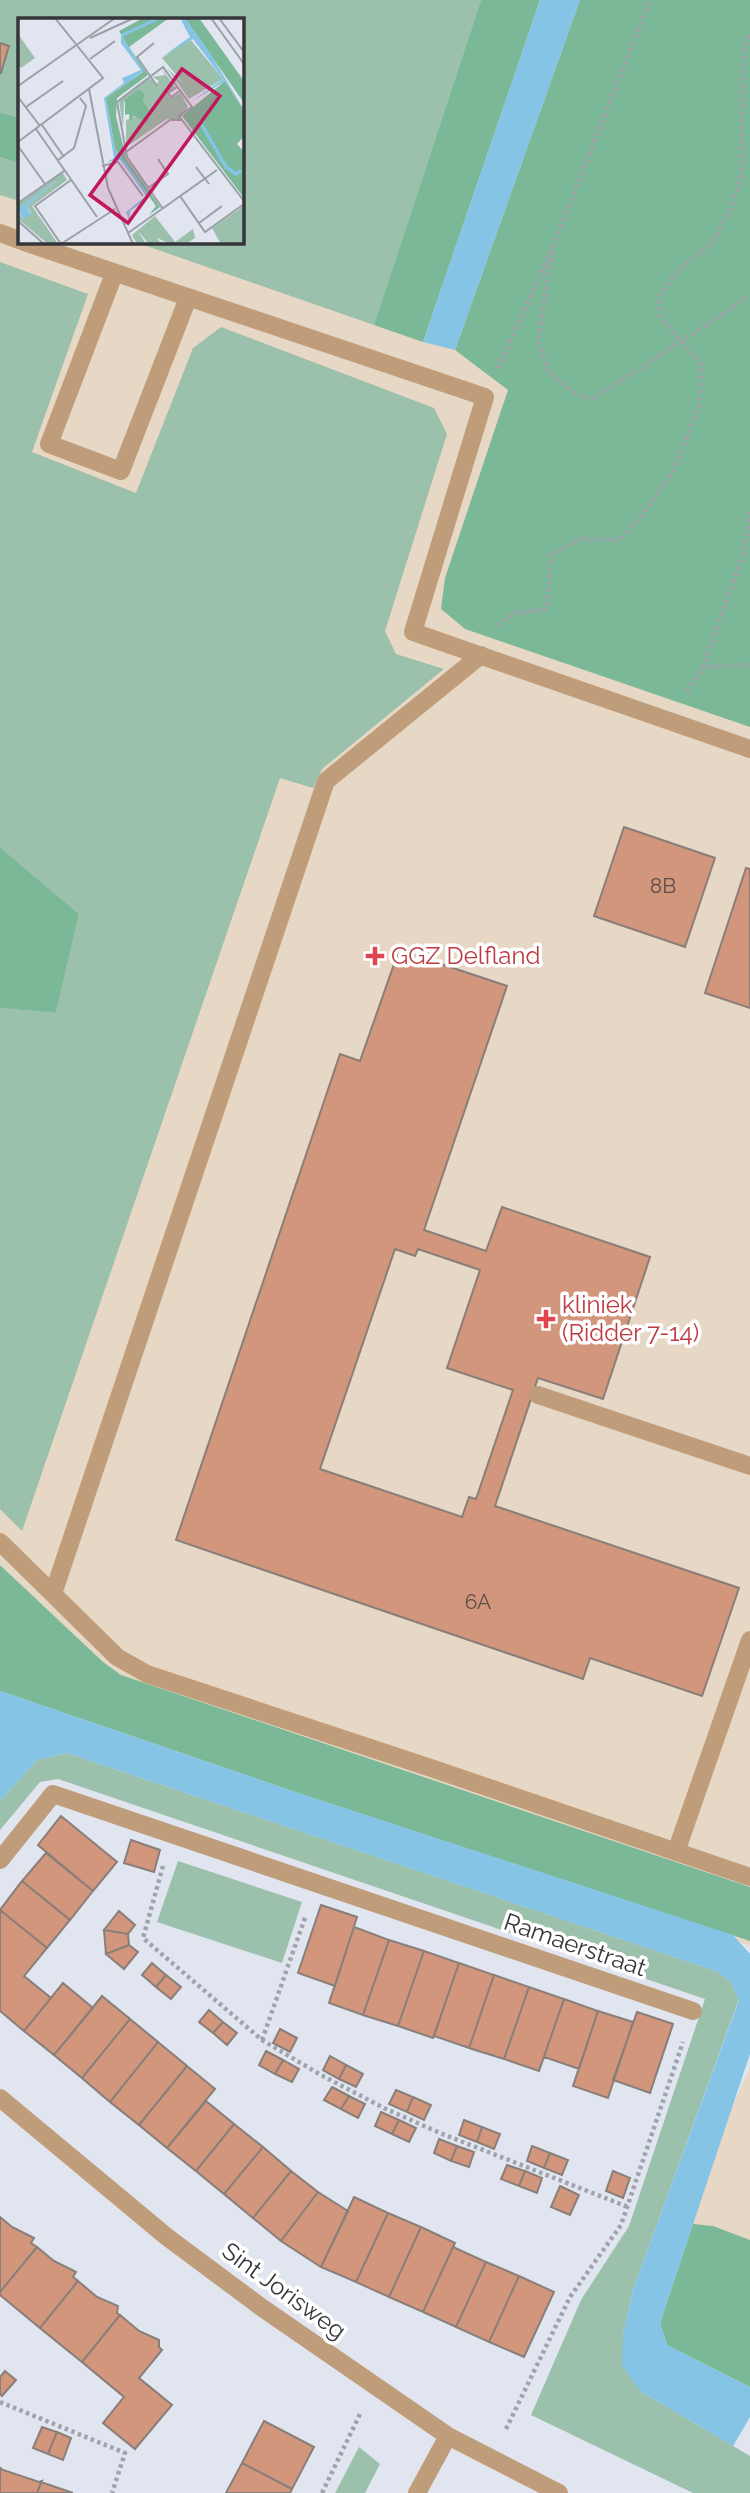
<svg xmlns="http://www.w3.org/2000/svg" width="750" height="2493" font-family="Raleway,sans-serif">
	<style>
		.medical { fill: #e7d8c5; fill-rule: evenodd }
		.green { fill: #9bc0ab }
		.forest { fill: #7bb897 }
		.water { fill: #85c4e5 }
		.building { fill: #d2967d; stroke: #897e79; stroke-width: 2; fill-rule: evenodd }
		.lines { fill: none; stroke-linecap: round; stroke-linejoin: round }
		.path { stroke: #a0a3ab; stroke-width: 4.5; stroke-dasharray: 3.5 3.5; stroke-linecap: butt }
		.service { stroke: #c09d7a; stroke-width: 18 }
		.minor { stroke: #c09d7a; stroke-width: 18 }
		.health-dot { fill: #e0444e; stroke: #fff; stroke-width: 2.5 }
		.labels { text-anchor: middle; stroke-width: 7; stroke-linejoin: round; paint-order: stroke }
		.number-label { font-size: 21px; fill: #5c4e4b }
		.health-label { font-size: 24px; fill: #be3a42; stroke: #fff; text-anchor: start }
		.street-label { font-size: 24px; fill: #35363a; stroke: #fff }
		.inset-river { fill: none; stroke: #85c4e5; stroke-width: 3.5 }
		.inset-road { fill: none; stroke: #9c9fa7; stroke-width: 2 }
		.view { fill: #c2185b; fill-opacity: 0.15; stroke: #c2185b; stroke-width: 3.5 }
		.inset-edge { fill: none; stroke: #35363a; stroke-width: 3.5 }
	</style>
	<rect width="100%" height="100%" fill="#e0e5ef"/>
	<path class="medical" d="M0,0H750V1946L0,1670ZM19,19H242V242H19Z
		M750,2067V2406L623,2353Z"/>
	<path class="green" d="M0,0H481L374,325L135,242H242V19H19V118L0,112Z
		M0,157L19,163V201L0,195Z
		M0,262L88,294L32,452L136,493L193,348L221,327L434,408L447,434L385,631L396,654L444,669L322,769L313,788L280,778L22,1531L0,1509V1008L56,1013L79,914L0,847Z
		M67,1753L716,1971L731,1982L739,1999L633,2290L623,2335L640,2391L750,2456V2493H693L531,2415L581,2300L629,2226L705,1999L58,1779L40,1782L0,1830V1801L37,1760Z
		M178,1861L302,1902L282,1963L157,1922Z
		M359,2447L380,2464L365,2493H335Z"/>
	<path class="forest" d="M481,0H540L423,342L374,325Z
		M580,0H750V727L465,629L441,609L445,578L508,390L455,350Z
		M0,112L19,118V163L0,157Z
		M0,847L79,914L56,1013L0,1008Z
		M0,1565L103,1662L121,1675L750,1887V1941L301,1794L0,1691Z
		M693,2224L713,2226L750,2240V2387L667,2345L660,2323Z"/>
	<path class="water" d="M540,0H580L455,350L423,342Z
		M0,1691L301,1794L733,1935L750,1954V2054L660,2323L667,2345L750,2387V2417L733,2446L640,2391L622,2365L623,2335L633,2290L739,2000L731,1982L716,1971L67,1753L37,1760L0,1801Z"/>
	<path class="building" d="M0,43L9,46L1,73H0Z
		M624,827L715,858L685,947L594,916Z
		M746,868L750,869V1008L705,993Z
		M399,950L507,986L424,1230L486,1251L502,1207L650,1257L603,1399L538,1378L495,1506L739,1588L702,1696L590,1658L583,1679L176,1540L340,1054L360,1061ZM395,1249L415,1256L418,1249L480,1270L447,1368L513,1390L476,1499L469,1497L462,1517L320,1469Z
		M61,1816L117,1862L93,1891L38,1845Z
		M131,1840L160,1850L154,1872L124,1863Z
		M46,1853L93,1891L70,1920L22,1881Z
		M22,1881L70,1920L47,1948L0,1910Z
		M321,1905L357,1917L335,1986L298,1973Z
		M0,1910L47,1948L24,1976L51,1998L24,2031L0,2011Z
		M119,1911L135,1925L128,1934L104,1930Z
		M354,1927L389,1940L363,2015L329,2003Z
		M104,1930L128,1934L129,1945L106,1954Z
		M389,1940L424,1951L398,2026L363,2015Z
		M129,1945L138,1952L124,1969L106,1954Z
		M424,1951L459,1963L433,2038L398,2026Z
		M152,1963L166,1975L156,1987L142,1975Z
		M459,1963L494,1975L469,2048L434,2036Z
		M166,1975L181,1987L171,1999L156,1987Z
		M494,1975L529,1987L504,2059L469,2048Z
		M63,1983L93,2008L54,2055L24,2031Z
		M529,1987L564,1999L539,2071L504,2059Z
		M102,1996L130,2019L82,2078L54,2055Z
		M564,1999L598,2011L579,2069L544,2057Z
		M209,2010L223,2022L213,2033L199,2022Z
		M598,2011L633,2022L608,2098L573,2086Z
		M637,2012L673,2024L650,2093L613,2080Z
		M130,2019L158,2042L110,2102L82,2078Z
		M223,2022L237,2033L227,2045L213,2033Z
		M280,2029L297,2038L290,2052L273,2043Z
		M158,2042L187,2066L139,2125L110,2102Z
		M266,2051L283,2060L275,2074L259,2065Z
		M330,2056L346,2065L339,2079L323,2070Z
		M283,2060L299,2069L292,2082L275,2074Z
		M346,2065L363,2074L356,2087L339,2079Z
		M187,2066L215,2089L167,2148L139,2125Z
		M332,2087L349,2096L341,2109L324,2100Z
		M396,2090L413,2097L407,2112L389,2104Z
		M349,2096L365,2104L358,2118L341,2109Z
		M413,2097L431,2105L424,2120L407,2112Z
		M206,2101L234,2124L196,2171L167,2148Z
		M381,2112L399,2120L392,2134L375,2126Z
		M399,2120L416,2128L409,2142L392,2134Z
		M464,2120L482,2127L477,2142L459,2135Z
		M234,2124L263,2147L224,2194L196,2171Z
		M482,2127L500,2134L494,2149L477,2142Z
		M439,2139L457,2146L451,2161L434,2153Z
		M457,2146L474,2152L469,2167L451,2161Z
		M532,2146L550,2153L544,2168L527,2161Z
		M263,2147L291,2171L253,2218L224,2194Z
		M550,2153L568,2160L562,2175L544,2168Z
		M507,2165L525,2171L519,2186L501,2179Z
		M291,2171L318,2192L281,2241L253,2218Z
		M525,2171L542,2178L537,2193L519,2186Z
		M613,2171L630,2178L623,2198L606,2191Z
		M560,2186L579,2195L570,2215L551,2207Z
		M318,2192L348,2211L321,2267L281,2241Z
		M354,2197L388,2213L356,2282L321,2267Z
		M388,2213L421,2227L389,2297L356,2282Z
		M0,2217L12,2227L34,2238L31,2243L37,2247L0,2292Z
		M421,2227L455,2243L423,2312L389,2297Z
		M37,2247L54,2261L76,2272L73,2277L78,2281L40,2328L0,2295V2292Z
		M453,2247L486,2262L456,2327L423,2312Z
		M486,2262L519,2276L489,2342L456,2327Z
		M519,2276L554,2292L524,2357L489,2342Z
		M78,2281L97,2297L118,2306L117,2313L120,2315L82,2362L40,2328Z
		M120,2315L139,2331L159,2340V2347L162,2350L139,2378L172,2405L135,2449L103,2423L124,2397L82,2362Z
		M5,2371L16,2380L2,2396L0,2394V2377Z
		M264,2421L314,2447L292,2489L242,2463Z
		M42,2427L57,2432L48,2454L33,2448Z
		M57,2432L71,2438L63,2460L48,2454Z
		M242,2463L292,2489L290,2493H226Z
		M1,2467L0,2469L39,2482L42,2481L37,2493H0V2469Z
		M41,2482L73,2493H37Z"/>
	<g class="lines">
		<path class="path" d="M552,252L538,342L549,373L577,395L593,399L750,296
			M498,368L554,244L650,0
			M498,625L517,613L547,609L551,554L582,539L619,540L638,520L673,472L699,407L701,363L661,318L659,298L675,274L711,244L730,211L741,178L743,55L750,32
			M703,667L750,665
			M687,692L703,667L744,552L750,509
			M163,1866L143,1938L262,2040L321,2075L386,2109L440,2133L628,2207
			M262,2040L306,1915
			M0,2402L125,2453L112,2493
			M506,2429L570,2297L621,2225L683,2042
			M322,2493L360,2414"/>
		<path class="service" d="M0,233L19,240
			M24,242L485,397L413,632L750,749
			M114,274L49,444L121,471L188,298
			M538,1395L750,1466
			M0,1542L117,1657L147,1674L431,1768L750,1877
			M53,1594L326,781L481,655
			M676,1852L750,1640"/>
		<path class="minor" d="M0,1860L53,1794L693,2011
			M0,2098L167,2237L261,2307L448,2436L559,2493
			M417,2493L448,2436"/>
	</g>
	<g class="health-dot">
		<path d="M371.5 945.5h7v7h7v7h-7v7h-7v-7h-7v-7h7z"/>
		<path d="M542.5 1308.5h7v7h7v7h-7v7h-7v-7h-7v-7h7z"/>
	</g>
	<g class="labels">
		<g class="number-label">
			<text x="663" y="893">8B</text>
			<text x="478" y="1609">6A</text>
		</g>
		<g class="health-label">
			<text x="391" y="964">GGZ Delfland</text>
			<text x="562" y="1313">kliniek<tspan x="562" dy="28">(Ridder 7-14)</tspan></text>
		</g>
		<g class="street-label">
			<text transform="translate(575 1945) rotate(19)" y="8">Ramaerstraat</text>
			<text transform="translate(284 2291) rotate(36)" y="8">Sint Jorisweg</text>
		</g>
	</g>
	<g transform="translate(18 18)">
		<rect width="226" height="226" fill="#e0e5ef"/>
		<path d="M0,16L17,40L3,50L0,46ZM172,21L205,61L171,81L149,50L166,66L144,40ZM144,51L157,69L149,75L152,80L163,75L170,89L162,101H149L108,129V102L132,94L120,71L106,84L105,110L101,82L131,60L139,66L141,63L135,59L147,57ZM44,154L49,162L14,188L40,226H30L0,201V194L5,201L13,195L9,188L39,162L0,191V186ZM226,188V226H203L194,210ZM137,198L157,224L175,211L177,220L168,226H152L139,220L143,226H131L120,213L128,226L118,224L114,217Z" fill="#9bc0ab"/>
		<path d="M125,0H151L111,29L130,57L99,80L98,98L108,140L142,189L131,197L138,188L97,131L88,80L125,54L101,13ZM167,0H181L226,63V85ZM207,63L226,92V118L219,126L226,134V180L164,98ZM120,71L127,76L125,81L132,94L129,104L116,98L112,104L111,96L107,97V82Z" fill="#7bb897"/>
		<path d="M137,0H145L104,19L126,53L88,80L97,131L130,176L129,181L112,193L111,202L108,194L128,178L102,142L89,144L96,140L86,80L106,65L104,60L123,52L103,25V16ZM162,0H167L192,35L226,92L207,63L173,84L205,61L175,21L144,39L172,19ZM40,161L9,188L13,197L5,201L0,191Z" fill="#85c4e5"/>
		<path class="inset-river" d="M184,107L208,149L218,156L223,152"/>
		<path class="inset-road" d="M193,0L226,46M201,0L226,34M72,20L116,0M136,25L119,39L139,68M72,41L97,23M0,68L97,0M159,69L150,75L153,79L162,73M71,71L90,170L115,226M0,79L22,108M8,89L45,63M24,107L46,139M18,111L79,199M0,124L85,60L37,0M0,128L27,166M108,134L152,102H163M39,143L56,130L68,88L62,80M84,148L100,144L125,178M178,149L191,166M130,170L150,156L140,141M162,178L187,214L226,186M0,185L46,153M145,191L109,139L99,84L145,49L174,89L161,98L226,183M0,203L26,226M181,205L204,188M110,215L199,152M43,226L17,188L53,162M43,226L97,191"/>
		<path class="view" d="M164,51L202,78L110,205L72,177Z"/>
		<rect width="226" height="226" class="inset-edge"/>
	</g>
</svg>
